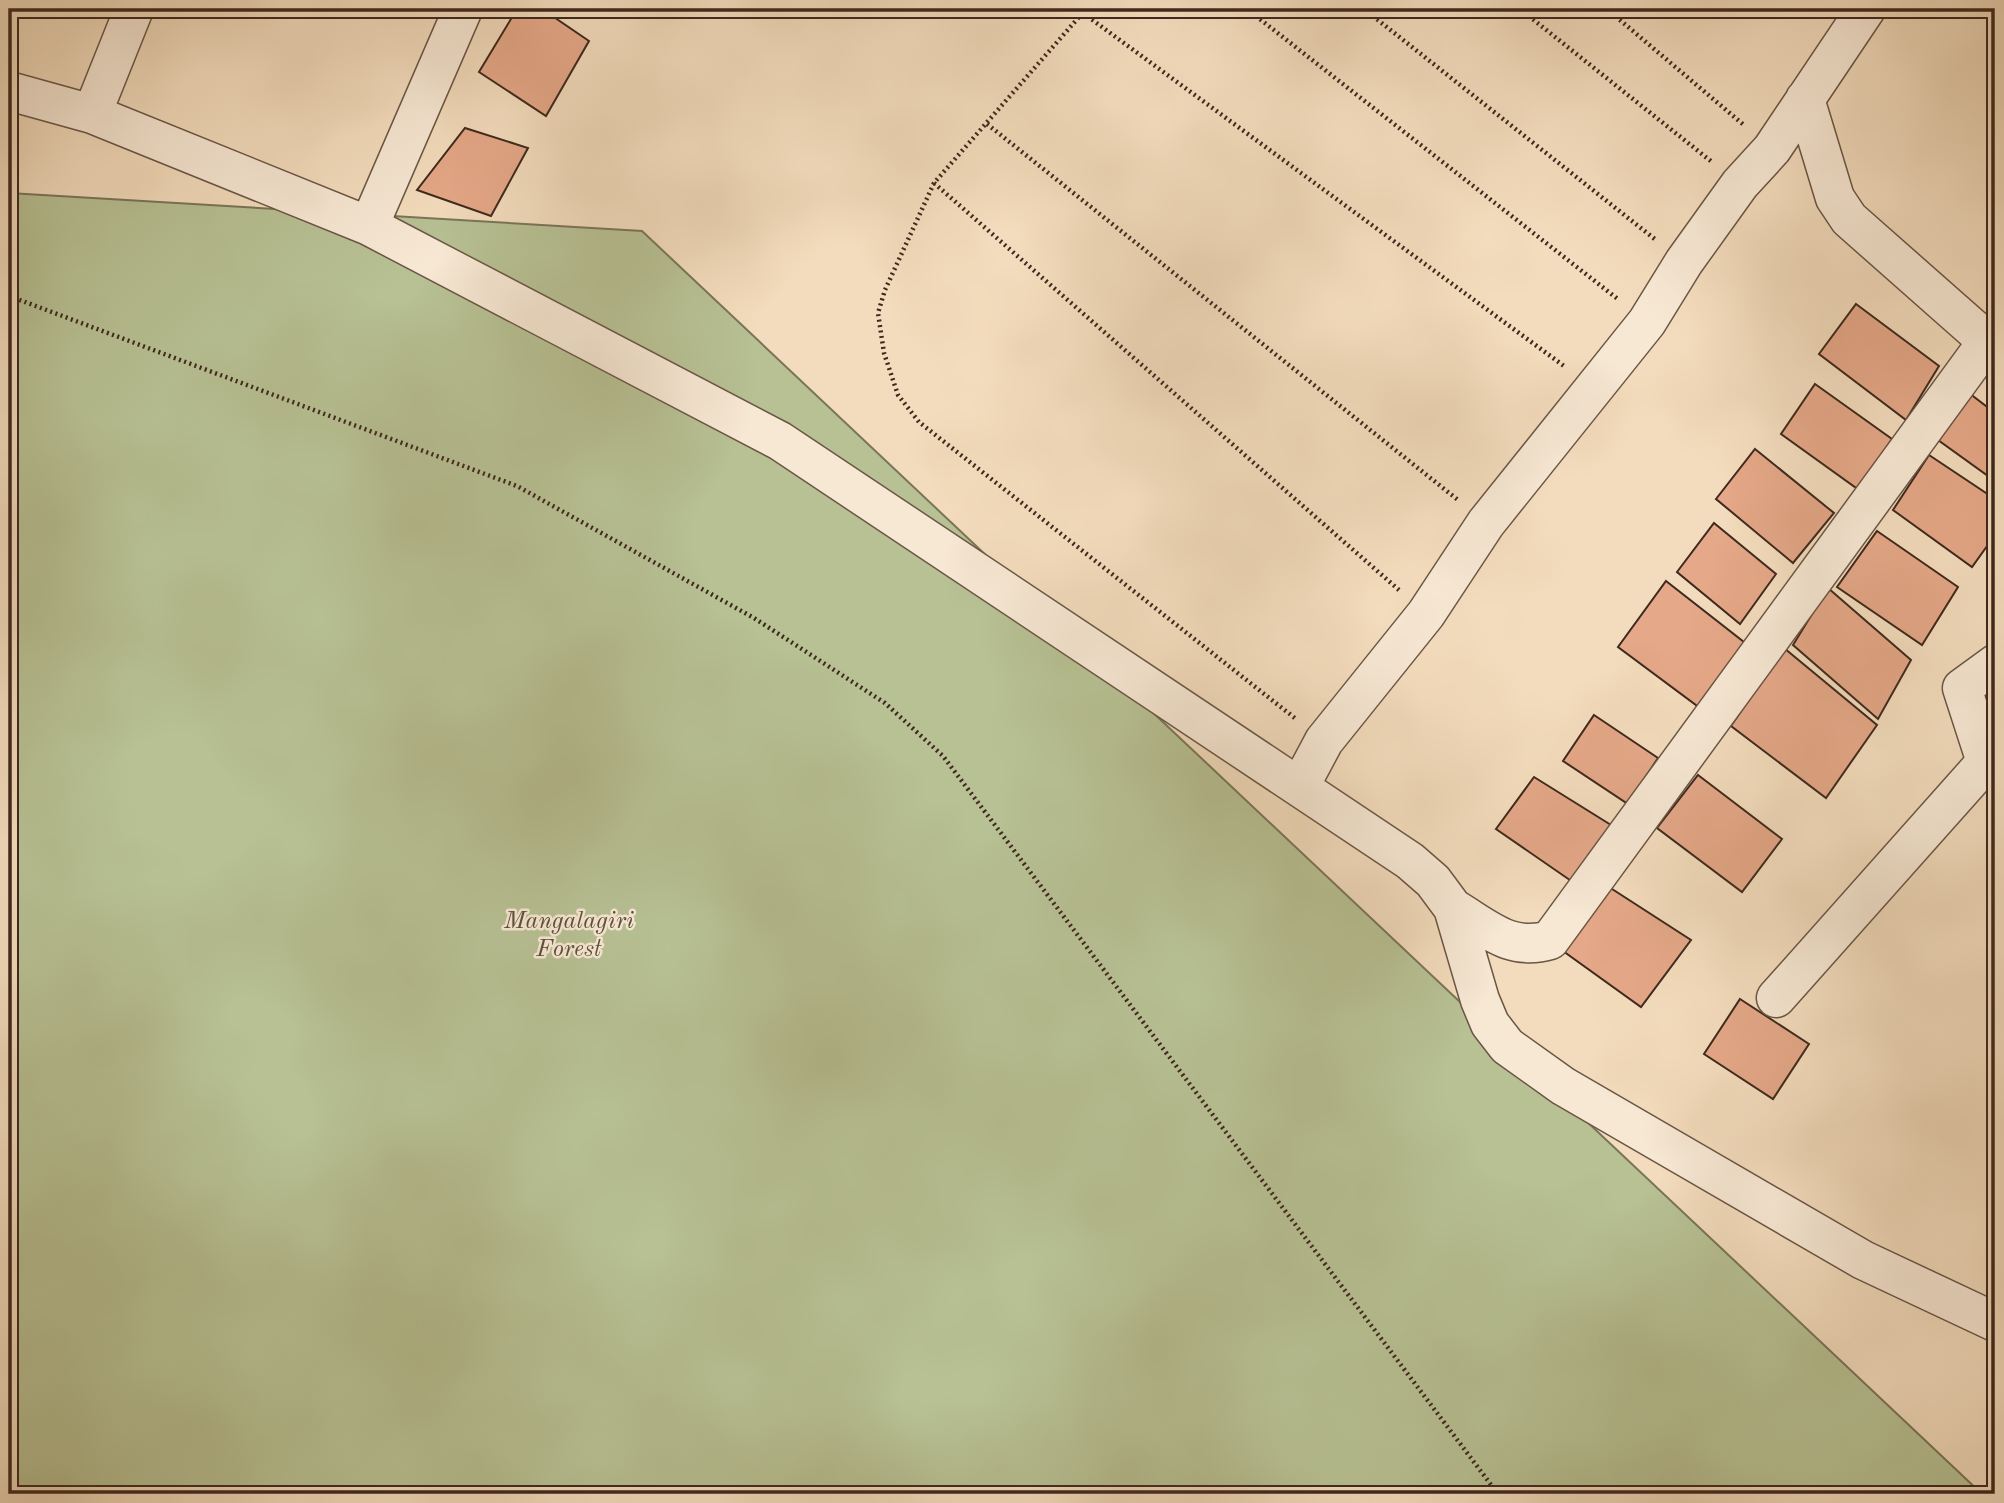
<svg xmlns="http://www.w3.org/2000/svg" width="2004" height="1503" font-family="'Old Standard TT',serif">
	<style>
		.green { fill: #b7c194; stroke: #7a7559; stroke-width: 2 }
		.building { fill: #e5a888; stroke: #3e291e; stroke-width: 2 }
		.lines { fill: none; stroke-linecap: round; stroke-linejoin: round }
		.street-casing { stroke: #6b5646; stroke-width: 41 }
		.path { stroke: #3e291e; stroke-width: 4.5; stroke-dasharray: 2 3.5; stroke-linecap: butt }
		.street { stroke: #f7e8d4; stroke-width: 38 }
		.labels { text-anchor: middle; stroke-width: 5; stroke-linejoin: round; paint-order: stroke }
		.park-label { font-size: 24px; font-style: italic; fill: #5c4f3c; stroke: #f7e8d4 }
	</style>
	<rect width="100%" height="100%" fill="#f3dcbd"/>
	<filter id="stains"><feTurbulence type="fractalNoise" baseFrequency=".00286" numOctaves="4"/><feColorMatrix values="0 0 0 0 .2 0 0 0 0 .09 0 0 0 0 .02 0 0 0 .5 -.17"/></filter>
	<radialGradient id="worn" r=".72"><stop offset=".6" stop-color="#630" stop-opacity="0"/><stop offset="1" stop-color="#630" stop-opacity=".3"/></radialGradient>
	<path class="green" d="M9,193L642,231L1982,1494H9Z"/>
	<path class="building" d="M517,9H542L589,41L546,116L479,72Z
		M465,128L528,148L491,216L417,190Z
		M1856,304L1939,366L1906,420L1819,354Z
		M1815,384L1892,439L1859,490L1781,434Z
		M1969,393L1995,413V481L1938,440Z
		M1755,449L1834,513L1793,563L1716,499Z
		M1929,455L1995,499V535L1972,567L1893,510Z
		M1714,523L1776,574L1740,624L1677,572Z
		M1877,531L1958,587L1922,645L1837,587Z
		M1666,581L1749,646L1700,708L1618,647Z
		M1828,588L1911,660L1878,719L1793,645Z
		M1784,648L1877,725L1826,798L1731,726Z
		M1594,715L1658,758L1628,804L1563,761Z
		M1698,775L1782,839L1742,892L1657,828Z
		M1534,777L1619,830L1577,885L1496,829Z
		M1595,878L1691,940L1641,1007L1556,946Z
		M1740,999L1809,1044L1773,1099L1704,1054Z"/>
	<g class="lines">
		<defs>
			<path id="street" d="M9,91L92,114L369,226L780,441L1410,861L1433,881L1453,908L1480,1000L1490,1024L1507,1046L1563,1086L1863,1260L1995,1322
				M1805,99L1835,198L1849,219L1995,348
				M92,114L134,9
				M369,226L463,9
				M1300,786L1324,741L1426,614L1486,523L1647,322L1684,262L1740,184L1772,149L1866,9
				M1453,908C1487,928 1510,952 1550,940L1987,342
				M1776,998L1986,762L1962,688L1995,664"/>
		</defs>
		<use href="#street" class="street-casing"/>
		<path class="path" d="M1086,9L934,183L885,290L878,313L884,353L898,395L919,422L1296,719
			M1247,9L1619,300
			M1364,9L1656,240
			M1520,9L1712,162
			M1607,9L1745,126
			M1808,9L1819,18
			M1083,13L1564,366
			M987,124L1458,500
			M934,183L1399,590
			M9,296L517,486L754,618L885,703L943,756L1498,1494"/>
		<use href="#street" class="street"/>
	</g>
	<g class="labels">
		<g class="park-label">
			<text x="569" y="928">Mangalagiri<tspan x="569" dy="28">Forest</tspan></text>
		</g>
	</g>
	<rect width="2004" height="1503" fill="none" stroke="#f3dcbd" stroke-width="35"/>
	<rect x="10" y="10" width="1983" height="1482" fill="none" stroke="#3e291e" stroke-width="3.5"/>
	<rect x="18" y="18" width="1969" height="1468" fill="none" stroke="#3e291e" stroke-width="2"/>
	<rect width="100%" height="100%" filter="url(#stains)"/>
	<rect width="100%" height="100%" fill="url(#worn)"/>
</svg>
